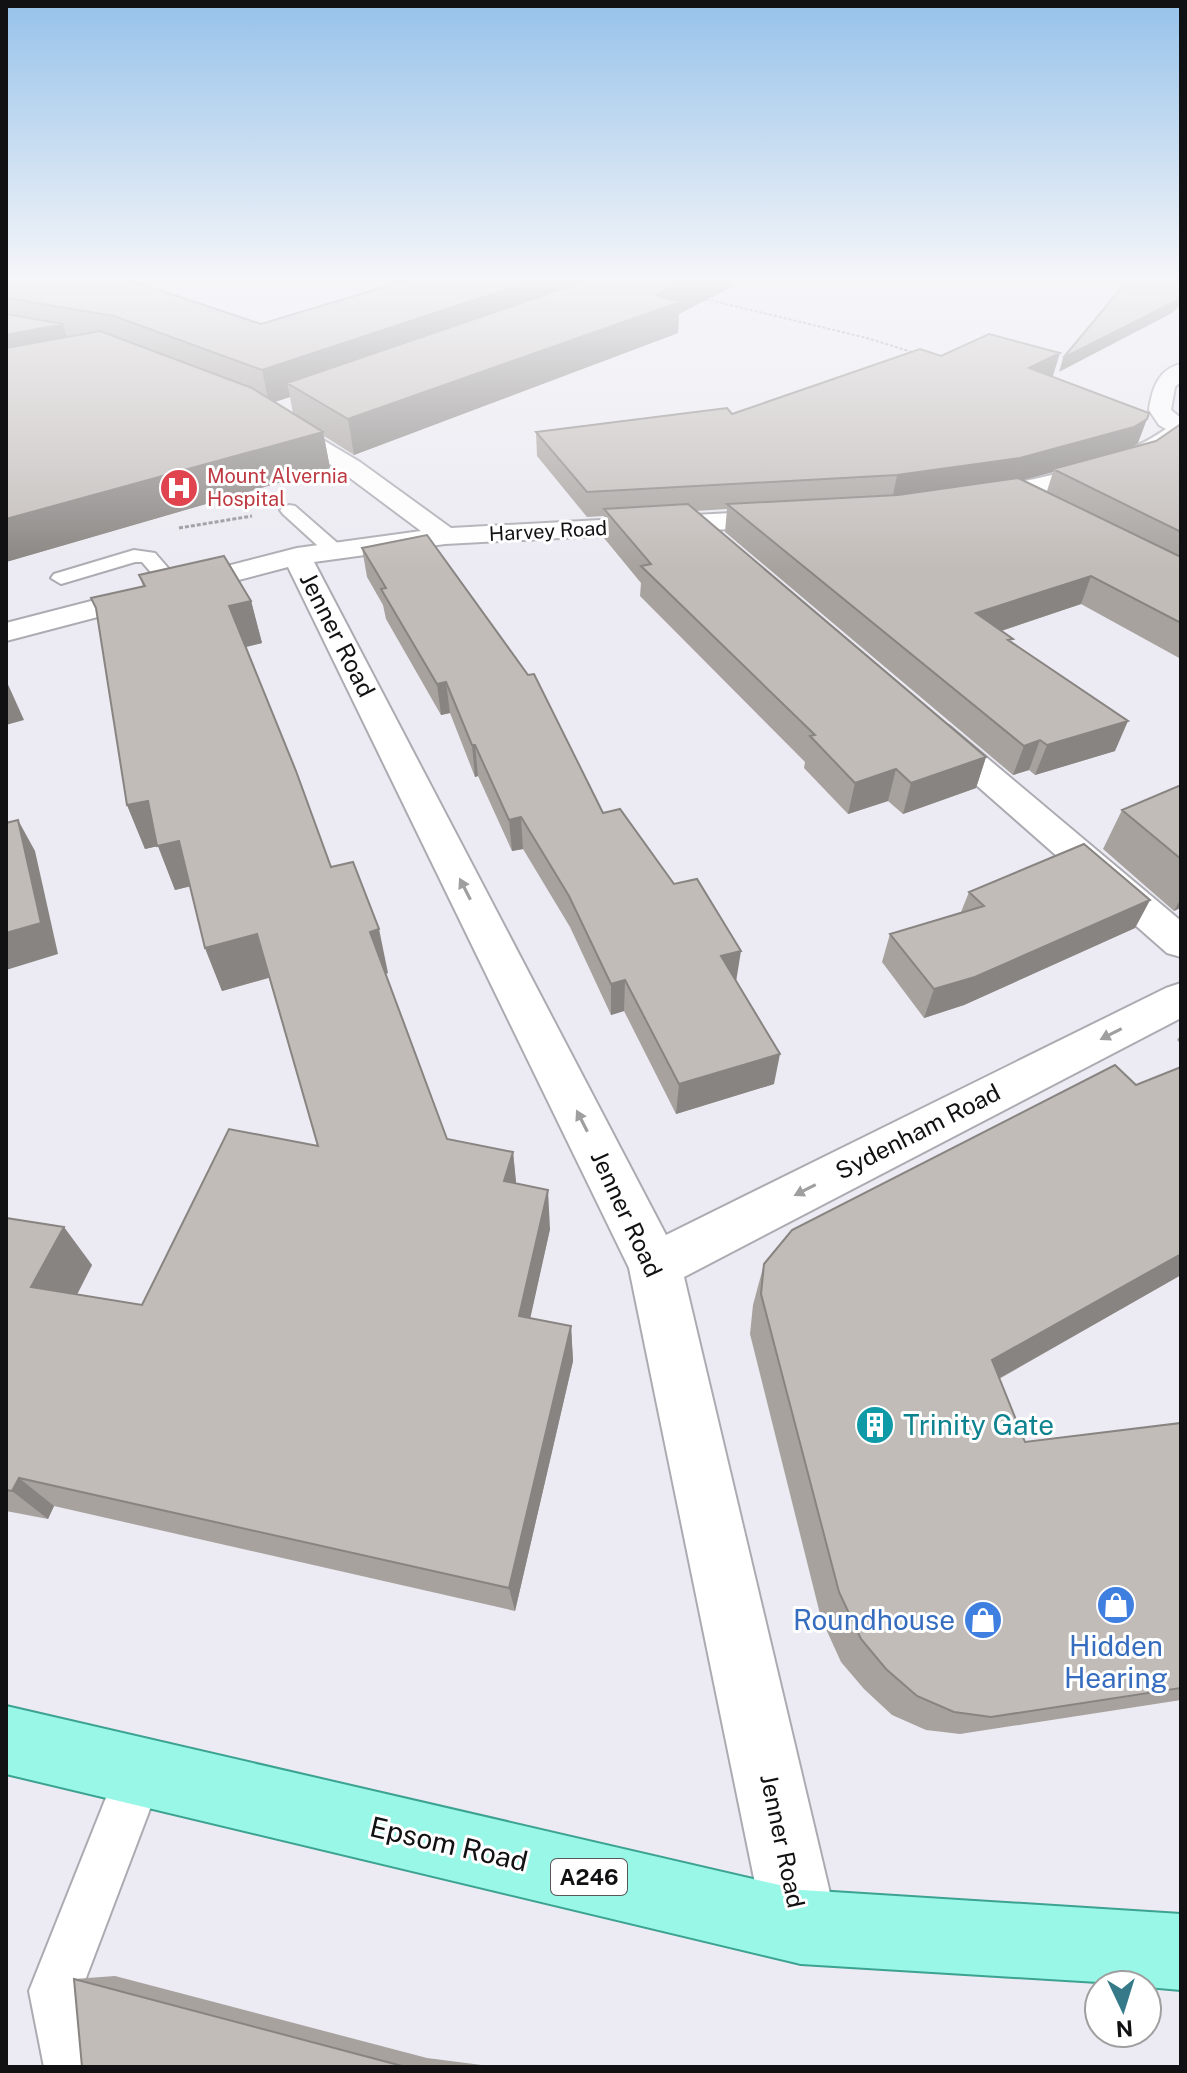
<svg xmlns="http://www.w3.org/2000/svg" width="1187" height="2073" font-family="'Public Sans',sans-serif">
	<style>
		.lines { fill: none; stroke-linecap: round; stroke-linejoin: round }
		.lane-casing { stroke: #adabb2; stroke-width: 4 }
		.street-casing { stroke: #adabb2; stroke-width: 4 }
		.primary-casing { stroke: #3ca291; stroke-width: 4 }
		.path-far1 { stroke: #949298; stroke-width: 2; stroke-dasharray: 3 2; stroke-linecap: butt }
		.path { stroke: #949298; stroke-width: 3; stroke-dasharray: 4 2; stroke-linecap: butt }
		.lane { fill: #fff; fill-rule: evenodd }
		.street { fill: #fff; fill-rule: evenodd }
		.primary { fill: #98f7e6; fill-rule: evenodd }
		.wall { fill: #a7a29e; fill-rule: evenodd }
		.shaded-wall { fill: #888481 }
		.building { fill: #c2bcb8; stroke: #888481; stroke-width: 2 }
		.oneway { fill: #a09fa0 }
		.labels { text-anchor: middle; stroke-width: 6; stroke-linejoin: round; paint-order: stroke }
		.far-health-label { font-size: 20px; fill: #be3a42; stroke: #fff; text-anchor: start }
		.far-street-label { font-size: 20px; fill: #111012; stroke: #fff }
		.shield { fill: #fff; stroke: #585859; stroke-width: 2 }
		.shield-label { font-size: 22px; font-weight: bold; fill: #111012 }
		.street-label { font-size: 24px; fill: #111012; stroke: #fff }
		.near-culture-label { font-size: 28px; fill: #0d838f; stroke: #fff; text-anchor: start }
		.near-shop-label { font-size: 28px; fill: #366cbe; stroke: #fff; text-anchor: end }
		.near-street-label { font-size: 28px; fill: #111012; stroke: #fff }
	</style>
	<rect width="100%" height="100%" fill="#eceaf2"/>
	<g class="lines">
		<defs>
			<path id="lane" d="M289,505L295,506L342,547L344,551L342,555H328L283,514L280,510Z
				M134,550L155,553L182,584L185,588L182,592H168L142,562H135L61,584L51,578L54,574Z
				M140,1748L157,1755L164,1772L81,1991L98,2067H44L29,1991L123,1755Z"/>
			<path id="street" d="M1181,364V381L1175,387L1171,410L1181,418V440C1122,481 1048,495 978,507L969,504L965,499L969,494C1038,476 1106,470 1166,429L1159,425L1149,410C1152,389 1158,369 1181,364Z
				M276,412L360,462L451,528L786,510L795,512L799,518L795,524L786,526L445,544L314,562L666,1235L1166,988L1181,983V1018L684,1277L838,1927L827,1953L801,1964L775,1953L764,1927L629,1268L288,567L6,641V623L297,548L421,531L342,472L268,424L265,419L268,414Z
				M937,723L949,726L1181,921V957L1167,953L925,740L920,733L925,726Z"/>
			<path id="primary" d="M6,1706L801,1890L1181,1914V1990L1147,1987V1985L801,1964L6,1774Z"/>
		</defs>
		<use href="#lane" class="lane-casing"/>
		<use href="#street" class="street-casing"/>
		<use href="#primary" class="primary-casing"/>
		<path class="path-far1" d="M701,298L867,338L915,353"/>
		<path class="path" d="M179,528L252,516"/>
		<use href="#lane" class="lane"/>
		<use href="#street" class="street"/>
		<use href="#primary" class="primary"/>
	</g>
	<path class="wall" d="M6,280L261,324L394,284L379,280H733V286L679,314L678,333L354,455L324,436L330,468L6,562ZM290,397L293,414L274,402Z
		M941,356L1053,376L1051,377L1138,443L1131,448L1156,441L1181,424V659L1081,604L1001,631L1115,751L1035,775L1029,770L1013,775L725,532L727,509L696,511L986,757L976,788L903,814L888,801L848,814L804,768L805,762L640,596L641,583L604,538V516L587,517L537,456L536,432L732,414ZM1053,472L1047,491L1023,480Z
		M362,548L603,813L736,981L774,1084L676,1114L624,1011L611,1015L570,927L523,849L512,851L478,776L475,777L450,713L441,715L386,619L383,605L367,577Z
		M139,575L251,601L262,643L246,647L331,867L388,973L385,974L447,1139L513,1152L516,1183L550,1229L530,1318L571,1326L573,1361L515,1611L54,1506L48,1519L6,1511V1218L92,1265L77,1295L142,1305L318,1146L269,978L222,991L205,948L190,886L175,890L158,846L145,849L127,805L143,586Z
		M1181,785V908L1174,911L1103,849L1122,810Z
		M969,892L1150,900L1135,928L964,1005L924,1018L882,962L890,934L961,912Z
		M1181,1034V1044L1177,1040Z
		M1181,1067V1275L999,1379L1025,1442L1181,1423V1700L960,1734L926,1730L892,1715L864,1689L841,1662L821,1618L750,1334L753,1305L764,1264L1136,1085Z
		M115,1976L427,2058L497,2067H82L74,1979Z"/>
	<path class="shaded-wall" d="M534,280H622L287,383L290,397L269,404L262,370Z
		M687,280H733V286L679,314L678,333L354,455L348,419L656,295Z
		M1181,296L1179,306L1172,313L1059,372L1063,358Z
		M63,324L73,356L6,370V335Z
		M1060,353L1053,376L1022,391L1029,368Z
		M1147,419L1138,443L1126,451L1053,469V472L1012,483L892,500L897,475Z
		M323,432L330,468L6,562V519Z
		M1091,576L1081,604L968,642L976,613Z
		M251,601L262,643L241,648L229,606Z
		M6,680L24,720L6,725Z
		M446,682L450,713L441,715L437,684Z
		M1128,721L1115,751L1035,775L1047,745Z
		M1040,740L1029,770L1013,775L1024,746Z
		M472,745H475L478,776L475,777Z
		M986,757L976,788L903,814L911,783Z
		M896,769L888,801L848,814L855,783Z
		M148,801L179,841L196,885L175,890L158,846L145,849L127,805Z
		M521,817L523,849L512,851L509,820Z
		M18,820L35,851L58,954L6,970V933Z
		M1181,898V907L1174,911Z
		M1150,900L1135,928L964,1005L924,1018L934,989Z
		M379,929L388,973L379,975L370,932Z
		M257,934L271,977L222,991L205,948Z
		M741,951L736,982L721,956Z
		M625,980L624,1011L611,1015V984Z
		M780,1054L774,1084L676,1114L679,1084Z
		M513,1152L517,1192L504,1181Z
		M548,1190L550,1229L523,1351L519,1316Z
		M64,1227L92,1265L62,1323L31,1287Z
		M1181,1254V1275L966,1397L992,1360Z
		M571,1326L573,1361L515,1611L509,1588Z
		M19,1478L54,1506L48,1519L12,1491Z"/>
	<path class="building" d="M6,280H129L261,324L407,280H534L262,370L114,316L6,298Z
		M589,280H687L656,295L680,302L348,419L287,383Z
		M1128,280H1181V296L1176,301L1063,358Z
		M6,314L63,324L6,335Z
		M100,331L252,388L323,432L6,519V348Z
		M989,334L1060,353L1029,368L1149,413L1147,419L1134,427L1020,458L897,475L587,492L536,432L727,408L732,414L920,349L941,356Z
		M1181,424V532L1053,469L1156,441Z
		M1018,478L1181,557V623L1091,576L976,613L1013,639L1008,640L1128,721L1047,745L1040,740L1024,746L727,504L898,495Z
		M688,504L986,757L911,783L896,769L855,783L810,736L815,735L641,566L651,564L604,509Z
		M427,535L528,675L534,674L603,813L620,809L674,884L697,879L741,951L721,956L780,1054L679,1084L625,980L611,984L569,896L521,817L509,820L475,745H472L446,682L437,684L381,589L386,588L362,548Z
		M224,556L251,601L229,606L296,771L331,867L353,862L379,929L370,932L447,1139L513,1152L504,1181L548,1190L519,1316L571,1326L509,1588L19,1478L12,1491L6,1490V1218L64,1227L31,1287L142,1305L229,1129L318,1146L257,934L205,948L179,841L157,846L148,801L127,805L96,608L91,598L145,586L139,575Z
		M1181,785V859L1122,810Z
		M18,820L41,923L6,933V823Z
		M1084,844L1150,900L975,977L934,989L890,934L984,906L969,892Z
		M1115,1065L1136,1085L1181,1067V1254L992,1360L1025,1442L1181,1423V1688L991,1717L954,1712L917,1696L886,1669L861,1639L839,1592L761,1294L764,1264L792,1230Z
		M74,1979L406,2067H82Z"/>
	<defs><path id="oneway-solid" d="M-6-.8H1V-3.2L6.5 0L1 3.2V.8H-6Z" transform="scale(2)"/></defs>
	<g class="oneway">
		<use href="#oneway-solid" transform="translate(465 889) rotate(-117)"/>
		<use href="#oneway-solid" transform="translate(1111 1034) rotate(153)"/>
		<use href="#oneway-solid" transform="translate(582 1121) rotate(-117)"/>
		<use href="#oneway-solid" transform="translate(805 1190) rotate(153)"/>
	</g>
	<linearGradient id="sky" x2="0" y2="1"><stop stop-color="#96c2ea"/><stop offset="0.49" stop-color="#f6f6f9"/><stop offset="1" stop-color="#f6f6f9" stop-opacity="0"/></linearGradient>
	<rect width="1187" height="570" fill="url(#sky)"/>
	<defs>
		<symbol id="hospital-disc" viewBox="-11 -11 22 22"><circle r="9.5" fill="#e0444e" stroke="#fff"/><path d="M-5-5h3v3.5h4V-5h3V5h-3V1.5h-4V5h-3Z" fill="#fff"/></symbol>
		<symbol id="building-disc" viewBox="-11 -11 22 22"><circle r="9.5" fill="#0f9aa8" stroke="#fff"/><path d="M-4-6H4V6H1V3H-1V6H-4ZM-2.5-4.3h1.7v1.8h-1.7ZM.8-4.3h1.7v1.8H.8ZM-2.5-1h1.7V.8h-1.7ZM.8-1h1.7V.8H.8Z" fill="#fff"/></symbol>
		<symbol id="shop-disc" viewBox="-11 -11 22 22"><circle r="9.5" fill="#3f7fe0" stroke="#fff"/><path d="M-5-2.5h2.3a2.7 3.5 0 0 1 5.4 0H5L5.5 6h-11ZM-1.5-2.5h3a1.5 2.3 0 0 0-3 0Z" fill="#fff"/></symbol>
	</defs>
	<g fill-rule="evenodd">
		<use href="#hospital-disc" x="157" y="466" width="44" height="44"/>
		<use href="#building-disc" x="853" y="1403" width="44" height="44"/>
		<use href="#shop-disc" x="1094" y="1583" width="44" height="44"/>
		<use href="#shop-disc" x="961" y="1598" width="44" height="44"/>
	</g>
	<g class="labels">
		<g class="far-health-label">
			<text x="207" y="483">Mount Alvernia<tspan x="207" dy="23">Hospital</tspan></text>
		</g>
		<g class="far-street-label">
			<text transform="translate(548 531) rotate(-3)" y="7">Harvey Road</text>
		</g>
		<rect class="shield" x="551" y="1859" width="76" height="36" rx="6"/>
		<g class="shield-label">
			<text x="589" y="1885">A246</text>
		</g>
		<g class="street-label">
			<text transform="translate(337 635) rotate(63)" y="8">Jenner Road</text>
			<text transform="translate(918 1132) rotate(-27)" y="8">Sydenham Road</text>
			<text transform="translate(626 1214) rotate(65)" y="8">Jenner Road</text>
			<text transform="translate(782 1841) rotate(78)" y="8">Jenner Road</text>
		</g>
		<g class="near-culture-label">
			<text x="903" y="1435">Trinity Gate</text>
		</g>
		<g class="near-shop-label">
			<text x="955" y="1630">Roundhouse</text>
			<text x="1116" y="1656" text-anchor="middle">Hidden<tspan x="1116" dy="32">Hearing</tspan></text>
		</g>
		<g class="near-street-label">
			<text transform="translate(449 1844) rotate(13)" y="10">Epsom Road</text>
		</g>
	</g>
	<rect width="1187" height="2073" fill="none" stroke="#111012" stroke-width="16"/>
	<g transform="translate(1123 2009) rotate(176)"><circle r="38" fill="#ffffff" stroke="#a09fa0" stroke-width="2"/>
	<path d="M0-6L14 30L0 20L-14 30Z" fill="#367a89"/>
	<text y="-12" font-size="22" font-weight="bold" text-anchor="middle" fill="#111012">N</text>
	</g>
</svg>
